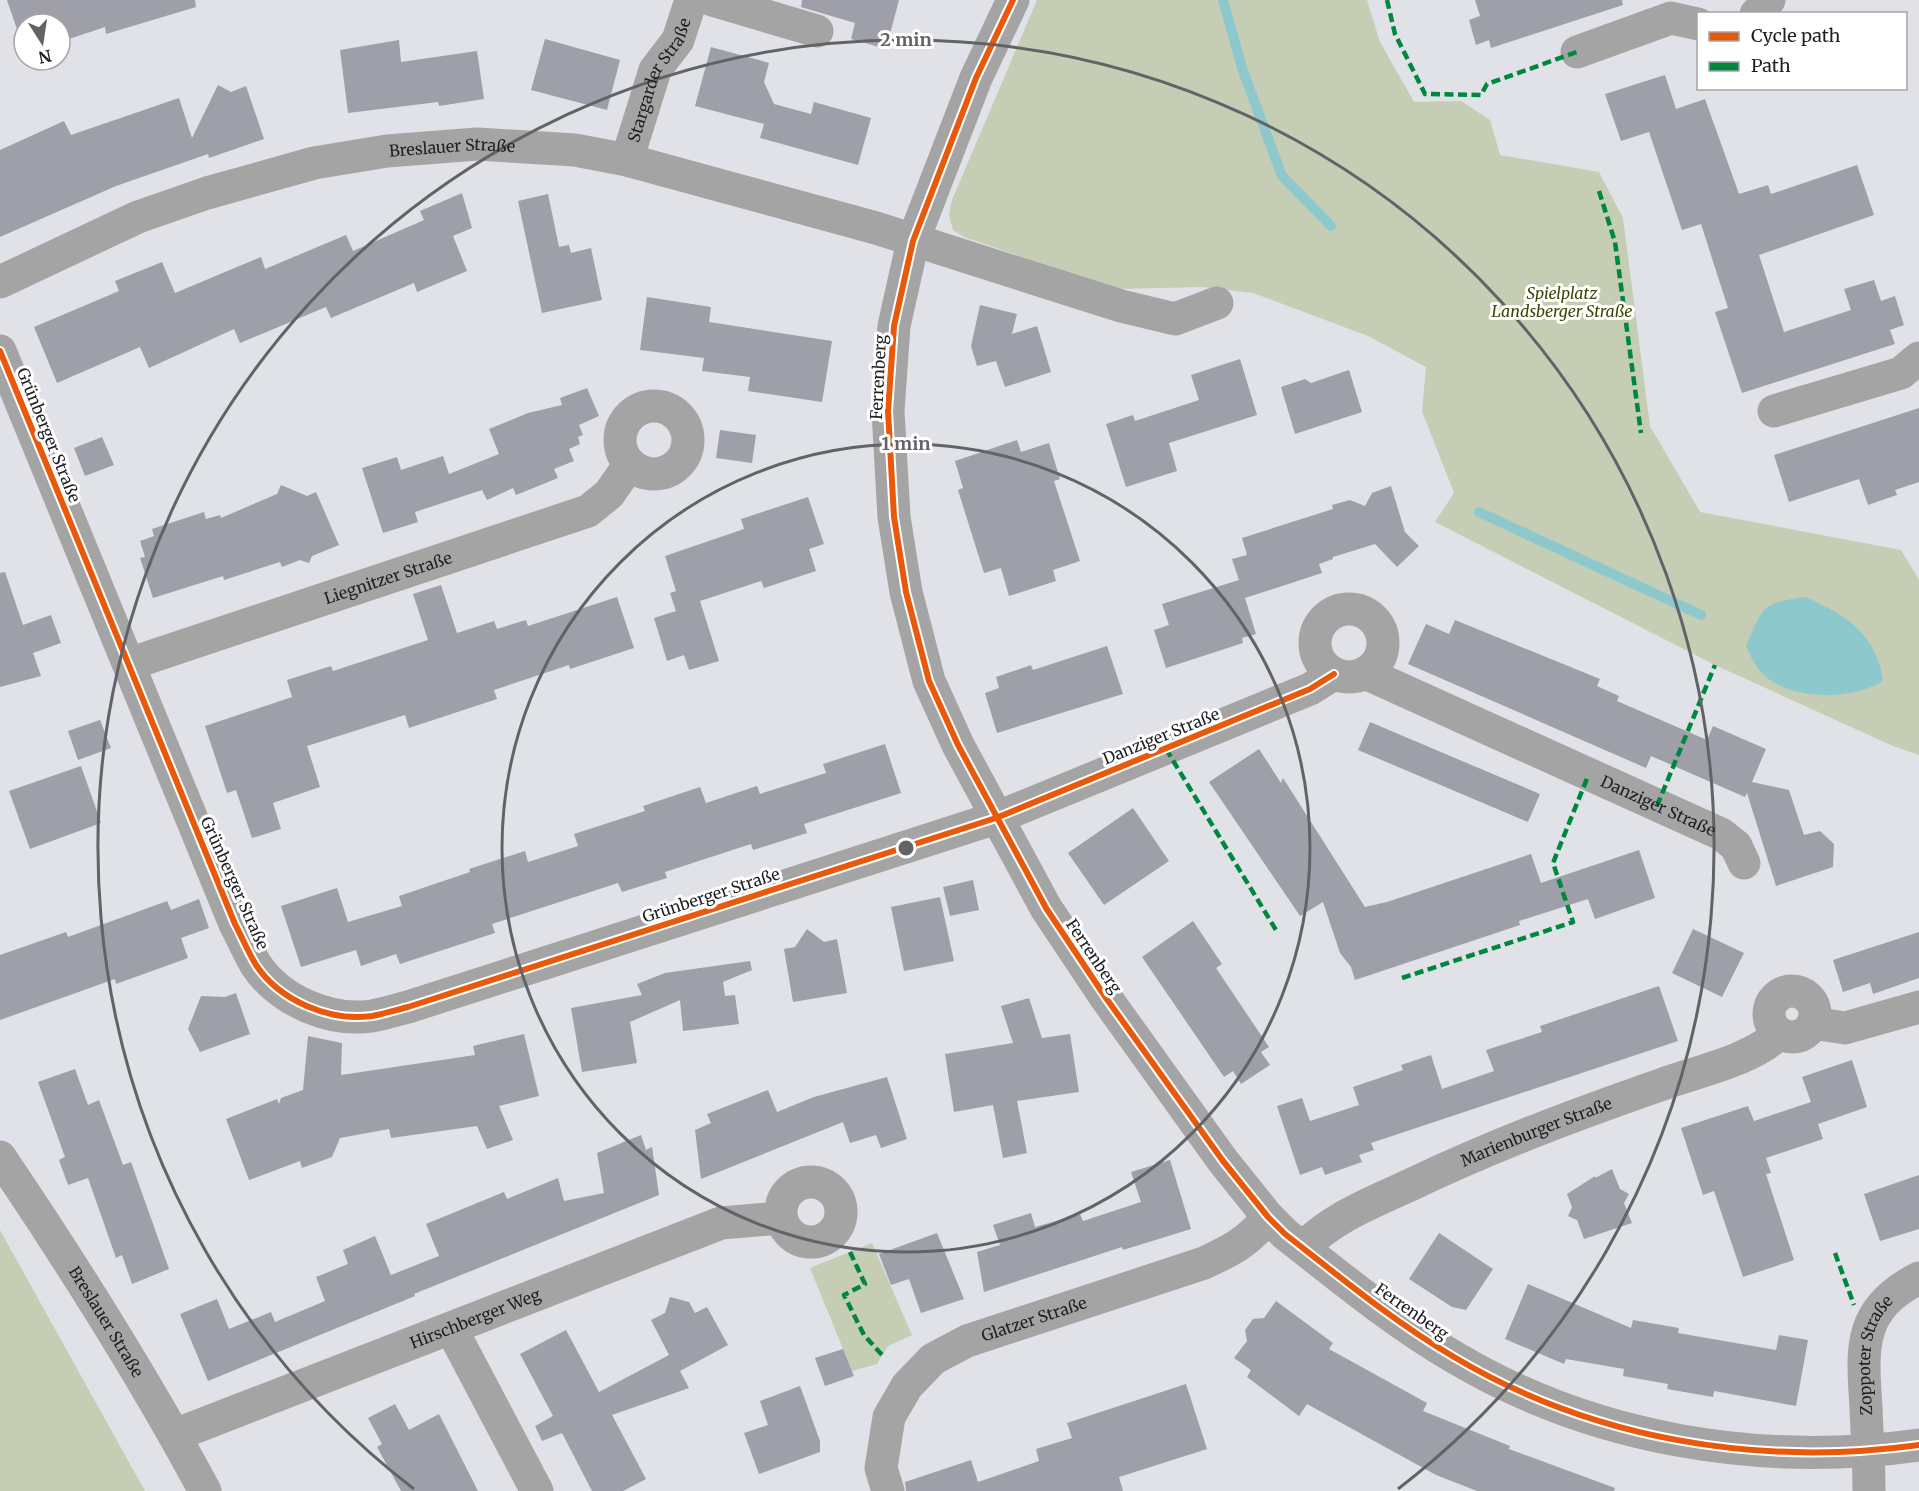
<svg xmlns="http://www.w3.org/2000/svg" width="1919" height="1491" font-family="Merriweather,serif">
	<style>
		.green { fill: #c5cdb4 }
		.water { fill: #8dc9cc }
		.lines { fill: none; stroke-linecap: round; stroke-linejoin: round }
		.stream { stroke: #8dc9cc; stroke-width: 10 }
		.building { fill: #9f9faa }
		.minor { stroke: #a5a4a5; stroke-width: 33 }
		.quiet { stroke: #00873e; stroke-width: 4.5; stroke-dasharray: 9 4.5; stroke-linecap: butt }
		.cycleway-casing { stroke: #fff; stroke-width: 10 }
		.cycleway { stroke: #e8590c; stroke-width: 6 }
		.ring { fill: none; stroke: #616367; stroke-width: 3 }
		.labels { text-anchor: middle; stroke-width: 6; stroke-linejoin: round; paint-order: stroke }
		.street-label { font-size: 16px; fill: #1d1f22; stroke: #fff }
		.park-label { font-size: 16px; font-style: italic; fill: #3b4700; stroke: #fff }
		.centre { fill: #616367; stroke: #fff; stroke-width: 3 }
		.ring-label { font-size: 18px; text-anchor: middle; font-weight: bold; fill: #616367; stroke: #fff; stroke-width: 6; stroke-linejoin: round; paint-order: stroke }
	</style>
	<rect width="100%" height="100%" fill="#e0e2e7"/>
	<path class="green" d="M1037,0H1367L1380,42L1414,102L1461,101L1490,120L1500,155L1599,172L1623,218L1650,426L1700,512L1901,550L1919,580V755L1893,746L1715,665L1435,522L1454,493L1422,411L1426,367L1368,336L1253,293L1203,287L1115,289L964,237L953,230L949,215L952,200Z
		M0,1230L145,1491H0Z
		M872,1243L912,1335L888,1346L877,1364L852,1371L810,1268Z"/>
	<path class="water" d="M1806,597C1846,615 1877,635 1883,681C1853,700 1795,701 1766,677C1756,669 1751,657 1746,646C1764,606 1760,603 1806,597Z"/>
	<g class="lines">
		<path class="stream" d="M1223,0L1242,68L1282,176L1331,226
			M1479,512L1701,615"/>
	</g>
	<path class="building" d="M7,0H195L196,7L106,34L105,27L60,42V24H24V50Z
		M802,0H899L886,49L851,39L855,23L801,7Z
		M1475,0H1622L1623,5L1491,48L1489,40L1476,45L1469,20L1480,16Z
		M545,39L620,60L607,110L531,90Z
		M399,40L401,62L477,51L484,99L439,106L438,102L348,113L340,50Z
		M711,47L769,63L764,82L774,104L811,114L814,102L871,118L858,165L760,138L764,124L695,106Z
		M1665,75L1676,109L1705,99L1739,194L1768,185L1771,194L1857,165L1874,215L1759,255L1784,332L1851,310L1844,289L1874,280L1881,301L1895,296L1904,325L1890,330L1895,344L1742,393L1715,312L1728,308L1701,224L1682,230L1649,132L1621,141L1605,94Z
		M218,85L231,92L246,86L264,139L209,158L208,154L116,186L0,237V150L64,121L71,135L179,98L192,138Z
		M462,193L472,228L453,236L467,271L417,292L414,283L331,318L326,307L240,343L234,329L149,368L140,347L57,383L34,327L119,291L115,281L162,262L175,293L261,257L265,269L346,235L353,251L424,220L420,211Z
		M548,194L559,247L569,245L571,253L591,248L602,300L542,313L518,201Z
		M647,297L711,307L709,322L832,341L822,402L748,391L750,377L702,371L704,358L640,350Z
		M980,305L1017,314L1012,334L1037,326L1051,372L1005,387L996,361L977,366L971,346Z
		M1240,359L1257,415L1169,443L1177,471L1126,487L1106,424L1133,415L1135,421L1199,400L1191,375Z
		M1349,370L1362,412L1295,434L1281,387L1305,379L1311,383Z
		M587,388L599,416L579,425L583,435L578,437L580,444L569,449L574,461L554,469L558,478L516,495L513,488L487,500L482,490L415,512L418,522L383,533L362,468L397,457L401,470L443,456L449,474L499,454L489,429L528,413L562,405L560,398Z
		M1919,408V482L1895,490L1897,495L1868,505L1859,479L1789,502L1774,455Z
		M720,430L756,435L752,463L716,458Z
		M102,437L114,465L85,476L74,448Z
		M1017,440L1021,452L1049,443L1060,479L1054,481L1080,561L1053,570L1056,581L1009,596L1001,568L984,573L958,490L963,488L955,461Z
		M281,485L307,496L316,492L339,545L312,556L309,563L300,560L282,567L280,562L224,580L223,576L153,598L140,558L145,557L140,541L154,536L152,529L204,512L206,519L220,515L221,518L277,494Z
		M1391,486L1405,532L1419,546L1397,567L1375,544L1333,557V559L1319,564L1322,573L1245,598L1256,634L1242,638L1243,643L1166,668L1154,630L1169,625L1162,604L1239,580L1232,559L1247,555L1242,538L1333,509L1332,505L1350,500L1365,506L1372,493Z
		M808,497L824,544L809,549L816,571L764,588L761,581L700,601L719,661L689,670L684,655L667,661L654,618L676,611L670,593L676,591L665,556L744,529L741,519Z
		M5,572L23,625L51,615L61,643L33,653L41,676L0,687V573Z
		M441,585L457,633L494,621L497,629L526,620L528,626L617,597L634,648L570,669L569,665L494,690L497,699L409,728L405,715L307,746L320,787L273,803L281,829L252,838L236,790L227,793L205,726L292,697L287,680L331,666L333,671L428,640L413,594Z
		M1455,620L1600,679L1597,686L1619,696L1617,701L1707,740L1713,726L1766,749L1752,782L1789,790L1804,835L1820,831L1834,844L1833,867L1776,886L1747,793L1745,797L1651,756L1646,768L1408,664L1426,624L1449,634Z
		M1107,646L1123,694L997,733L985,693L999,688L996,677L1031,665L1033,670Z
		M100,720L111,748L78,760L68,731Z
		M1370,722L1540,794L1528,822L1358,750Z
		M885,744L901,793L804,824L807,833L753,850L751,844L665,872L667,878L622,892L618,883L492,924L495,933L400,964L396,954L361,966L356,950L301,967L281,906L337,888L348,922L402,906L399,896L470,872L469,869L525,851L528,862L578,846L574,834L645,811L643,806L700,787L706,803L757,786L760,794L826,773L823,764Z
		M1259,749L1281,783L1283,778L1365,907L1387,902L1531,854L1541,883L1639,850L1655,898L1595,919L1588,899L1519,921L1520,925L1355,980L1351,967L1340,953L1323,902L1300,916L1209,782Z
		M81,766L101,823L30,849L9,791Z
		M1133,808L1169,861L1104,905L1068,853Z
		M973,880L979,910L950,916L943,887Z
		M940,897L954,961L904,971L891,907Z
		M199,899L209,928L181,938L188,958L116,984L115,979L0,1020V955L66,932L68,937L167,901L171,910Z
		M1193,921L1222,964L1216,968L1269,1047L1261,1052L1270,1065L1241,1084L1233,1071L1224,1077L1142,957Z
		M807,929L824,942L837,939L847,993L793,1002L784,949L795,947Z
		M1693,929L1744,953L1722,997L1672,973Z
		M1919,932V978L1873,994L1870,983L1843,992L1833,960Z
		M750,961L752,970L723,982L725,996L735,995L739,1024L683,1031L680,1000L630,1022L637,1063L582,1072L571,1008L642,995L637,984L665,973Z
		M1659,986L1678,1041L1371,1143L1374,1150L1359,1155L1362,1162L1325,1175L1322,1167L1300,1175L1277,1106L1302,1098L1310,1121L1359,1105L1353,1087L1403,1070L1401,1065L1431,1055L1442,1089L1494,1071L1486,1050L1542,1032L1540,1026Z
		M236,993L250,1034L200,1052L188,1029L201,996L225,997Z
		M1029,998L1042,1038L1070,1034L1079,1092L1017,1101L1027,1153L1003,1158L993,1105L954,1112L945,1054L1013,1043L1001,1006Z
		M524,1034L539,1096L499,1106L513,1140L487,1149L477,1126L391,1138L389,1129L340,1138L332,1157L302,1168L300,1161L249,1180L226,1119L277,1099L279,1104L281,1098L303,1090L308,1036L342,1043L341,1075L475,1055L473,1046Z
		M1852,1060L1867,1107L1818,1124L1823,1139L1766,1158L1771,1173L1766,1174L1794,1260L1743,1277L1714,1191L1703,1195L1681,1128L1748,1106L1754,1121L1811,1102L1802,1077Z
		M75,1069L88,1105L99,1100L123,1165L131,1162L169,1269L132,1284L122,1255L116,1258L88,1178L68,1185L59,1160L65,1157L38,1082Z
		M887,1077L907,1139L881,1148L876,1135L850,1143L843,1122L701,1179L695,1130L711,1123L707,1114L768,1090L777,1112L814,1097Z
		M641,1135L646,1150L652,1147L659,1195L414,1294L415,1296L208,1381L180,1314L217,1299L229,1329L271,1312L275,1322L325,1301L316,1277L348,1264L343,1250L375,1236L391,1275L439,1256L426,1224L504,1192L507,1199L558,1178L564,1201L604,1193L597,1153Z
		M1170,1160L1191,1229L1123,1250L1122,1247L984,1292L977,1252L1000,1245L993,1225L1031,1213L1035,1227L1080,1214L1083,1221L1141,1202L1131,1172Z
		M1612,1169L1620,1189L1629,1194L1624,1203L1632,1223L1584,1239L1577,1220L1568,1216L1572,1207L1567,1194L1595,1176V1178Z
		M1919,1175V1229L1880,1241L1864,1194Z
		M937,1233L964,1299L921,1313L909,1279L891,1285L879,1254Z
		M1439,1233L1493,1269L1466,1310L1452,1307L1409,1279Z
		M1528,1284L1631,1328L1633,1320L1679,1328L1678,1333L1776,1350L1779,1335L1808,1340L1796,1406L1714,1391L1713,1397L1667,1389L1668,1384L1623,1376L1624,1369L1566,1359L1564,1364L1505,1339Z
		M670,1297L689,1302L695,1313L707,1307L728,1345L680,1371L689,1388L612,1415L646,1479L623,1491H592L562,1433L542,1441L535,1426L553,1416L520,1354L566,1330L599,1392L669,1355L651,1320L665,1313Z
		M1276,1301L1333,1343L1329,1349L1427,1403L1423,1411L1510,1446L1509,1449L1615,1488L1614,1491H1477L1436,1475L1307,1404L1299,1416L1247,1377L1251,1370L1234,1358L1247,1341L1245,1330L1253,1319L1264,1318Z
		M843,1349L854,1376L825,1386L815,1358Z
		M1186,1384L1207,1449L1119,1477L1123,1491H906L905,1482L971,1460L978,1482L1039,1461L1036,1449L1072,1438L1067,1423Z
		M800,1386L820,1441V1452L759,1474L744,1433L768,1425L760,1401Z
		M395,1404L409,1430L439,1414L478,1491H401L377,1447L382,1444L368,1418Z"/>
	<g class="lines">
		<g class="minor">
			<path d="M712,0L817,31"/>
			<path d="M1013,0L976,78L913,241L894,326L888,411L894,517L906,592L929,681L958,745L1046,908L1106,998L1223,1161L1268,1217L1285,1234C1340,1277 1394,1322 1454,1357C1593,1440 1760,1467 1919,1445"/>
			<path d="M1756,14L1769,0"/>
			<path d="M1577,52L1671,18L1698,24"/>
			<path id="s1" d="M627,160L655,70L678,40L691,0"/>
			<path id="s2" d="M0,282L138,217L207,193L314,163L387,151L477,144L575,150L627,160L876,228L1121,306L1175,319L1217,303"/>
			<path d="M0,351L235,924C242,937 248,952 256,965C280,1001 330,1022 372,1016C384,1014 396,1010 408,1007L996,818L1310,689L1334,674"/>
			<circle cx="654" cy="440" r="34"/>
			<path d="M1774,411L1901,373L1919,358"/>
			<circle cx="1349" cy="643" r="34"/>
			<path id="s3" d="M129,664L588,511L609,494L630,464"/>
			<path id="s4" d="M1365,673L1721,834L1736,846L1744,863"/>
			<circle cx="1792" cy="1014" r="23"/>
			<path d="M1813,1023L1845,1028L1919,1007"/>
			<path id="s5" d="M0,1157C73,1265 143,1376 205,1491"/>
			<circle cx="811" cy="1212" r="30"/>
			<path id="s6" d="M1303,1248C1332,1218 1371,1203 1408,1186C1494,1145 1574,1115 1663,1084C1696,1072 1756,1059 1779,1033"/>
			<path d="M452,1330L537,1491"/>
			<path id="s7" d="M175,1435L721,1223L781,1218"/>
			<path id="s8" d="M888,1491L881,1468L889,1417L907,1386L933,1359L967,1341L1204,1263C1232,1250 1248,1242 1268,1217"/>
			<path id="s9" d="M1869,1491C1869,1463 1867,1435 1866,1407C1862,1347 1858,1309 1919,1278"/>
		</g>
		<path class="quiet" d="M1387,0L1395,34L1425,94L1481,95L1487,84L1577,52
			M1599,191L1615,242L1641,433
			M1166,749L1276,930
			M1657,806L1715,665
			M1402,978L1573,922L1553,863L1588,776
			M850,1252L865,1284L844,1295L864,1335L882,1355
			M1835,1253L1854,1305"/>
		<defs>
			<path id="cycleway" d="M1013,0L976,78L913,241L894,326L888,411L894,517L906,592L929,681L958,745L1046,908L1106,998L1223,1161L1268,1217L1285,1234C1340,1277 1394,1322 1454,1357C1593,1440 1760,1467 1919,1445
				M0,351L235,924C242,937 248,952 256,965C280,1001 330,1022 372,1016C384,1014 396,1010 408,1007L996,818L1310,689L1334,674"/>
		</defs>
		<use href="#cycleway" class="cycleway-casing"/>
		<use href="#cycleway" class="cycleway"/>
	</g>
	<g class="ring">
		<circle cx="906" cy="848" r="404"/>
		<path d="M414 1489A808 808 0 1 1 1398 1489"/>
	</g>
	<g class="labels">
		<g class="street-label">
			<text dy="6" stroke="none"><textPath href="#s1" startOffset="87">Stargarder Straße</textPath></text>
			<text dy="6" stroke="none"><textPath href="#s2" startOffset="476">Breslauer Straße</textPath></text>
			<text transform="translate(878 377) rotate(-87)" y="6">Ferrenberg</text>
			<text transform="translate(49 435) rotate(68)" y="6">Grünberger Straße</text>
			<text dy="6" stroke="none"><textPath href="#s3" startOffset="273">Liegnitzer Straße</textPath></text>
			<text transform="translate(1161 736) rotate(-22)" y="6">Danziger Straße</text>
			<text dy="6" stroke="none"><textPath href="#s4" startOffset="322">Danziger Straße</textPath></text>
			<text transform="translate(235 883) rotate(66)" y="6">Grünberger Straße</text>
			<text transform="translate(711 895) rotate(-18)" y="6">Grünberger Straße</text>
			<text transform="translate(1094 956) rotate(56)" y="6">Ferrenberg</text>
			<text dy="6" stroke="none"><textPath href="#s6" startOffset="262">Marienburger Straße</textPath></text>
			<text transform="translate(1412 1311) rotate(35)" y="6">Ferrenberg</text>
			<text dy="6" stroke="none"><textPath href="#s8" startOffset="258">Glatzer Straße</textPath></text>
			<text dy="6" stroke="none"><textPath href="#s7" startOffset="322">Hirschberger Weg</textPath></text>
			<text dy="6" stroke="none"><textPath href="#s5" startOffset="196">Breslauer Straße</textPath></text>
			<text dy="6" stroke="none"><textPath href="#s9" startOffset="138">Zoppoter Straße</textPath></text>
		</g>
		<g class="park-label">
			<text x="1562" y="299">Spielplatz<tspan x="1562" dy="18">Landsberger Straße</tspan></text>
		</g>
	</g>
	<circle cx="906" cy="848" r="9" class="centre"/>
	<g class="ring-label">
		<text x="906" y="46">2 min</text>
		<text x="906" y="450">1 min</text>
	</g>
	<rect x="1697" y="12" width="210" height="78" fill="#ffffff" stroke="#a5a5a7" stroke-width="1.5"/>
	<rect x="1709" y="32" width="30" height="9" fill="#e8590c" stroke="#a5a5a7" stroke-width="1.5"/>
	<text x="1751" y="42" font-size="18" fill="#1d1f22">Cycle path</text>
	<rect x="1709" y="62" width="30" height="9" fill="#00873e" stroke="#a5a5a7" stroke-width="1.5"/>
	<text x="1751" y="72" font-size="18" fill="#1d1f22">Path</text>
	<g transform="translate(42 42) rotate(168)"><circle r="28" fill="#ffffff" stroke="#a5a5a7" stroke-width="1.5"/>
	<path d="M0-4.5L10 22L0 15L-10 22Z" fill="#616367"/>
	<text y="-9" font-size="16" font-weight="bold" text-anchor="middle" fill="#1d1f22">N</text>
	</g>
</svg>
